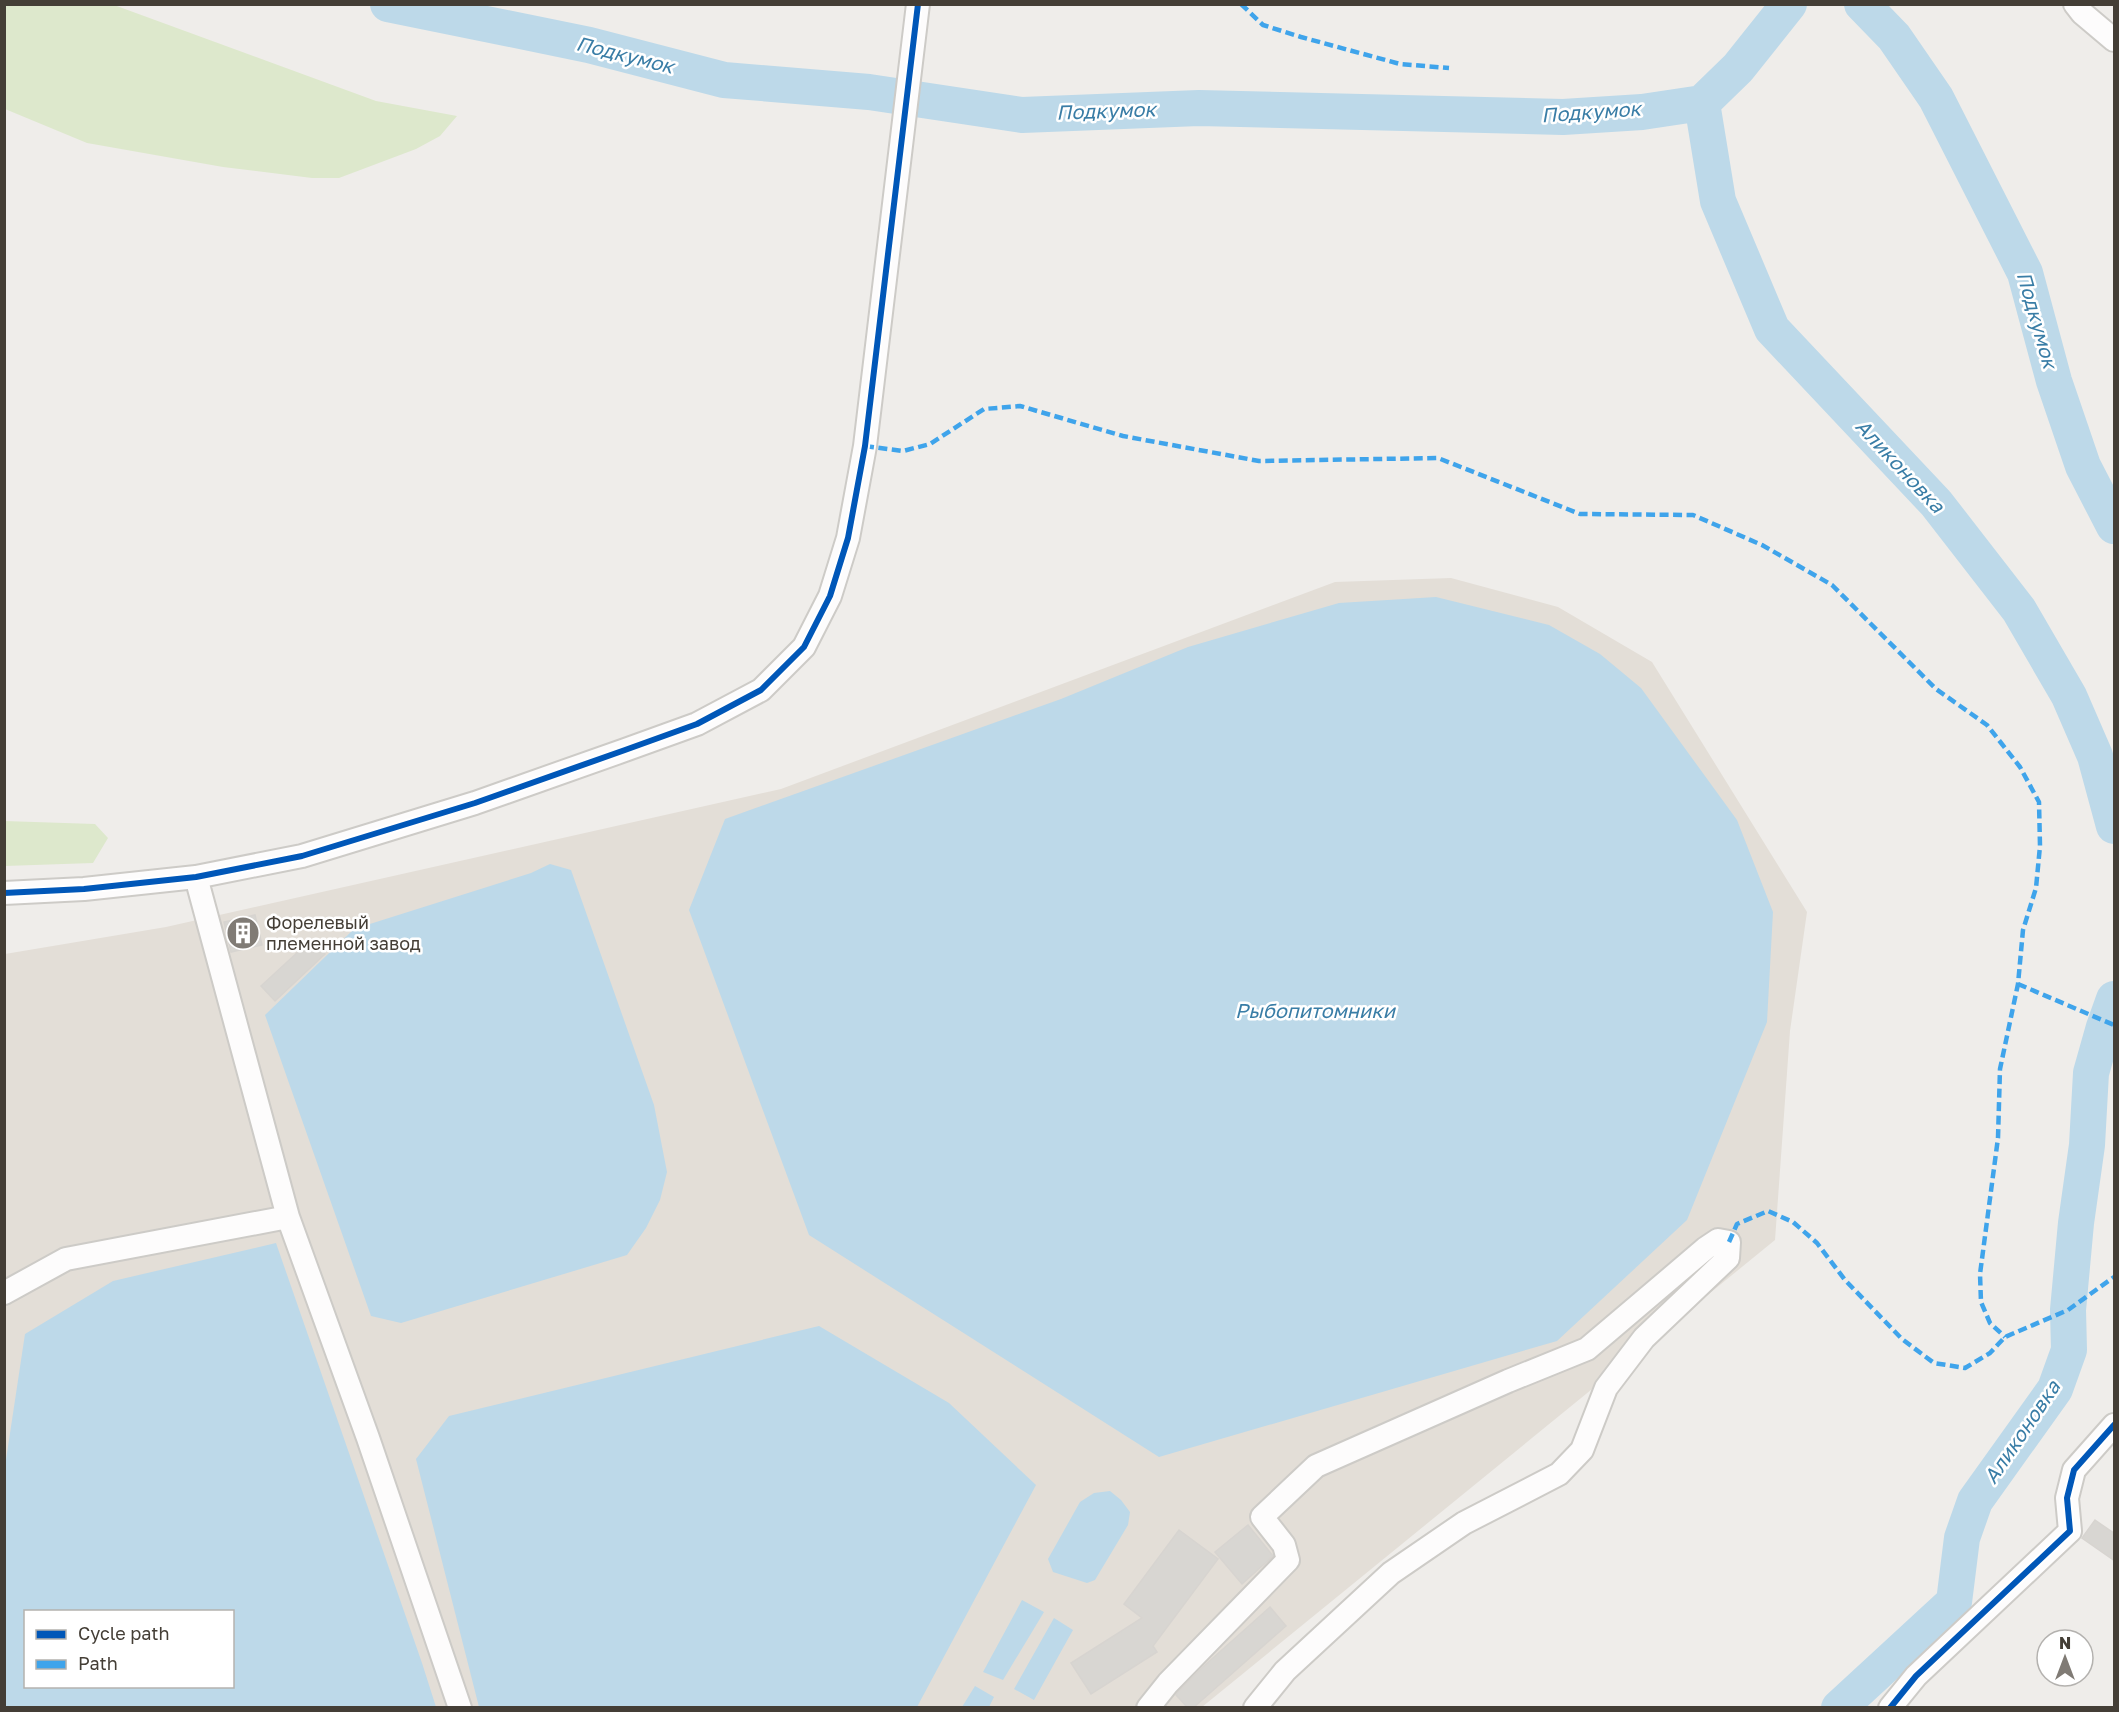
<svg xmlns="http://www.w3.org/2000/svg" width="2119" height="1712" font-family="'Golos Text',sans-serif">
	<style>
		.residential { fill: #e3ded7; fill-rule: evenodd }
		.green { fill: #dde8cc }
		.water { fill: #bdd9e9; fill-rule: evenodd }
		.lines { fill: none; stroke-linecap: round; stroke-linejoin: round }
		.river { stroke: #bdd9e9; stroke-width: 36 }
		.building { fill: #d8d6d2; stroke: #d7d4d0; stroke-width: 1.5 }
		.minor-casing { stroke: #cdcbc7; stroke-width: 26 }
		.minor { stroke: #fdfcfc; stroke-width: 22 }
		.quiet { stroke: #3fa4eb; stroke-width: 4.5; stroke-dasharray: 9 4.5; stroke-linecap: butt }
		.cycleway-casing { stroke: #fff; stroke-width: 10 }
		.cycleway { stroke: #0057b8; stroke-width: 6 }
		.labels { text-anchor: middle; stroke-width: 5; stroke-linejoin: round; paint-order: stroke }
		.poi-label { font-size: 18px; fill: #443e36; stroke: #fff; text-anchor: start }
		.water-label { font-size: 20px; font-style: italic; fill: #397da6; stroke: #fff }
	</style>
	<rect width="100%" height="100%" fill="#efedea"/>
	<path class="residential" d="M1451,578L1558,607L1652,662L1807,912L1790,1031L1775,1240L1202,1707L5,1708V954L166,927L781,789L1335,582ZM26,1612H232V1686H26Z"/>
	<path class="green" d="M4,5H114L376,101L457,116L440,136L416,149L339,178H312L223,167L87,143L5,109Z
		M4,821L95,824L108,838L93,863L5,866Z"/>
	<path class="water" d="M1436,597L1549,625L1600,654L1641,688L1737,820L1773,912L1767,1022L1687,1220L1557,1341L1159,1457L809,1235L689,910L725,819L1061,699L1188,647L1339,603Z
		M550,864L571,870L654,1105L667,1172L660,1200L646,1228L627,1255L401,1323L371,1316L265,1015L354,929L531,873Z
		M276,1243L422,1663L436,1707H5L4,1473L25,1334L113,1281ZM26,1612H232V1686H26Z
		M819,1326L949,1403L1036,1485L917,1707H479L416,1459L449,1416Z
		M1110,1491L1121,1500L1130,1512L1128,1525L1095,1580L1087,1583L1053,1572L1048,1559L1080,1502L1094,1493Z
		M1022,1600L1044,1612L1003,1680L983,1672Z
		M1054,1618L1073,1630L1034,1700L1014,1689Z
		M975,1686L994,1697L989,1707H962Z"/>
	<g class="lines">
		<path class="river" d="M388,4L589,45L724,80L869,92L1022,115L1199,108L1563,117L1642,112L1702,103L1738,68L1789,4
			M1862,4L1894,37L1936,98L2025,273L2054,381L2083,466L2114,526
			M1702,103L1718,201L1772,329L1936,503L2019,610L2069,696L2095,756L2114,826
			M1839,1708L1954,1602L1962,1538L1975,1501L2055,1389L2069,1350L2068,1310L2076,1223L2087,1145L2091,1073L2104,1027L2114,999"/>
	</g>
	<path class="building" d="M255,915L262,945L231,952L224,922Z
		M312,939L325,954L275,1001L261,986Z
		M2095,1520L2115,1534V1561L2082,1538Z
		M1248,1525L1273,1556L1242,1584L1215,1552Z
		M1179,1530L1218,1559L1153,1646L1157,1652L1091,1694L1071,1663L1142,1618L1124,1604Z
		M1270,1607L1286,1626L1194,1707H1187L1176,1695L1178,1692L1204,1666Z"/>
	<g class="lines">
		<defs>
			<path id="minor" d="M2075,4L2082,13L2114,40
				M4,893L84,889L196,877L302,856L475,803L625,750L697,724L761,690L804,647L830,596L848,538L865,446L918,4
				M288,1217L368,1438L460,1708
				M4,1293L66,1259L288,1217L196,877
				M1148,1708L1168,1683L1288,1560L1284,1545L1262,1517L1316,1466L1508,1381L1587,1349L1706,1248L1718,1240L1729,1242L1728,1258L1644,1338L1606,1388L1582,1450L1559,1474L1464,1523L1391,1573L1285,1671L1255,1708
				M1890,1708L1916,1676L2070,1531L2067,1498L2074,1470L2114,1425"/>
		</defs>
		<use href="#minor" class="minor-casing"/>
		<use href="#minor" class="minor"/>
		<path class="quiet" d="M1241,4L1263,25L1301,37L1400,64L1449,68
			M865,446L903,451L930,444L984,409L1020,406L1123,436L1259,461L1438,458L1580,514L1693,515L1762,545L1832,585L1936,689L1987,725L2020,767L2039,802L2040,846L2036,888L2023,930L2018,984L2000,1069L1998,1138L1980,1274L1981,1302L1990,1323L2005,1337
			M2018,984L2114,1025
			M1729,1242L1737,1224L1768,1211L1793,1222L1817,1243L1845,1280L1902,1339L1934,1363L1965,1368L1990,1353L2005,1337L2068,1310L2114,1277"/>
		<defs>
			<path id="cycleway" d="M4,893L84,889L196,877L302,856L475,803L625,750L697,724L761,690L804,647L830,596L848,538L865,446L918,4
				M1890,1708L1916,1676L2070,1531L2067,1498L2074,1470L2114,1425"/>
		</defs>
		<use href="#cycleway" class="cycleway-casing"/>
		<use href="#cycleway" class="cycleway"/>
	</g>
	<defs>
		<symbol id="building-disc" viewBox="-11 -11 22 22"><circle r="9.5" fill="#807b75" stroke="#fff"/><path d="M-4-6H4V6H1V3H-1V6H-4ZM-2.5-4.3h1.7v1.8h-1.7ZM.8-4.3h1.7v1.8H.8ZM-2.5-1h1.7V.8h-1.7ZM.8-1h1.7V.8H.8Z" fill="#fff"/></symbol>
	</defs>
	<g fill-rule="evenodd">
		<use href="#building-disc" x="224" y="914" width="38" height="38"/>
	</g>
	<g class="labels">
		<g class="poi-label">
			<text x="266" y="929">Форелевый<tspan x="266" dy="21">племенной завод</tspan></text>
		</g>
		<g class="water-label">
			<text transform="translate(625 55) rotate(14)" y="7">Подкумок</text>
			<text transform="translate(1106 111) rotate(-2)" y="7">Подкумок</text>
			<text transform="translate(1591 112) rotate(-4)" y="7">Подкумок</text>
			<text transform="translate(2037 320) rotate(74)" y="7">Подкумок</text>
			<text transform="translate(1900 466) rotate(47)" y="7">Аликоновка</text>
			<text x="1315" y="1018">Рыбопитомники</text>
			<text transform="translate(2022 1432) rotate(-56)" y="7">Аликоновка</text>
		</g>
	</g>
	<rect width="2119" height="1712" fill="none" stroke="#443e36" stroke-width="12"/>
	<rect x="24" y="1610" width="210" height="78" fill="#ffffff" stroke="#b4b2af" stroke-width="1.5"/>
	<rect x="36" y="1630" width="30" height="9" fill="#0057b8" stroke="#b4b2af" stroke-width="1.5"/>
	<text x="78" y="1640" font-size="18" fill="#443e36">Cycle path</text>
	<rect x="36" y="1660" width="30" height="9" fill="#3fa4eb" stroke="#b4b2af" stroke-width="1.5"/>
	<text x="78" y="1670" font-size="18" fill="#443e36">Path</text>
	<g transform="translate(2065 1658)"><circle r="28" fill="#ffffff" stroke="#b4b2af" stroke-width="1.5"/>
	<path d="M0-4.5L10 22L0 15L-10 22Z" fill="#807b75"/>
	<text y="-9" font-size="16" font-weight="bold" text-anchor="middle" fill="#443e36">N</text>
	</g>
</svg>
